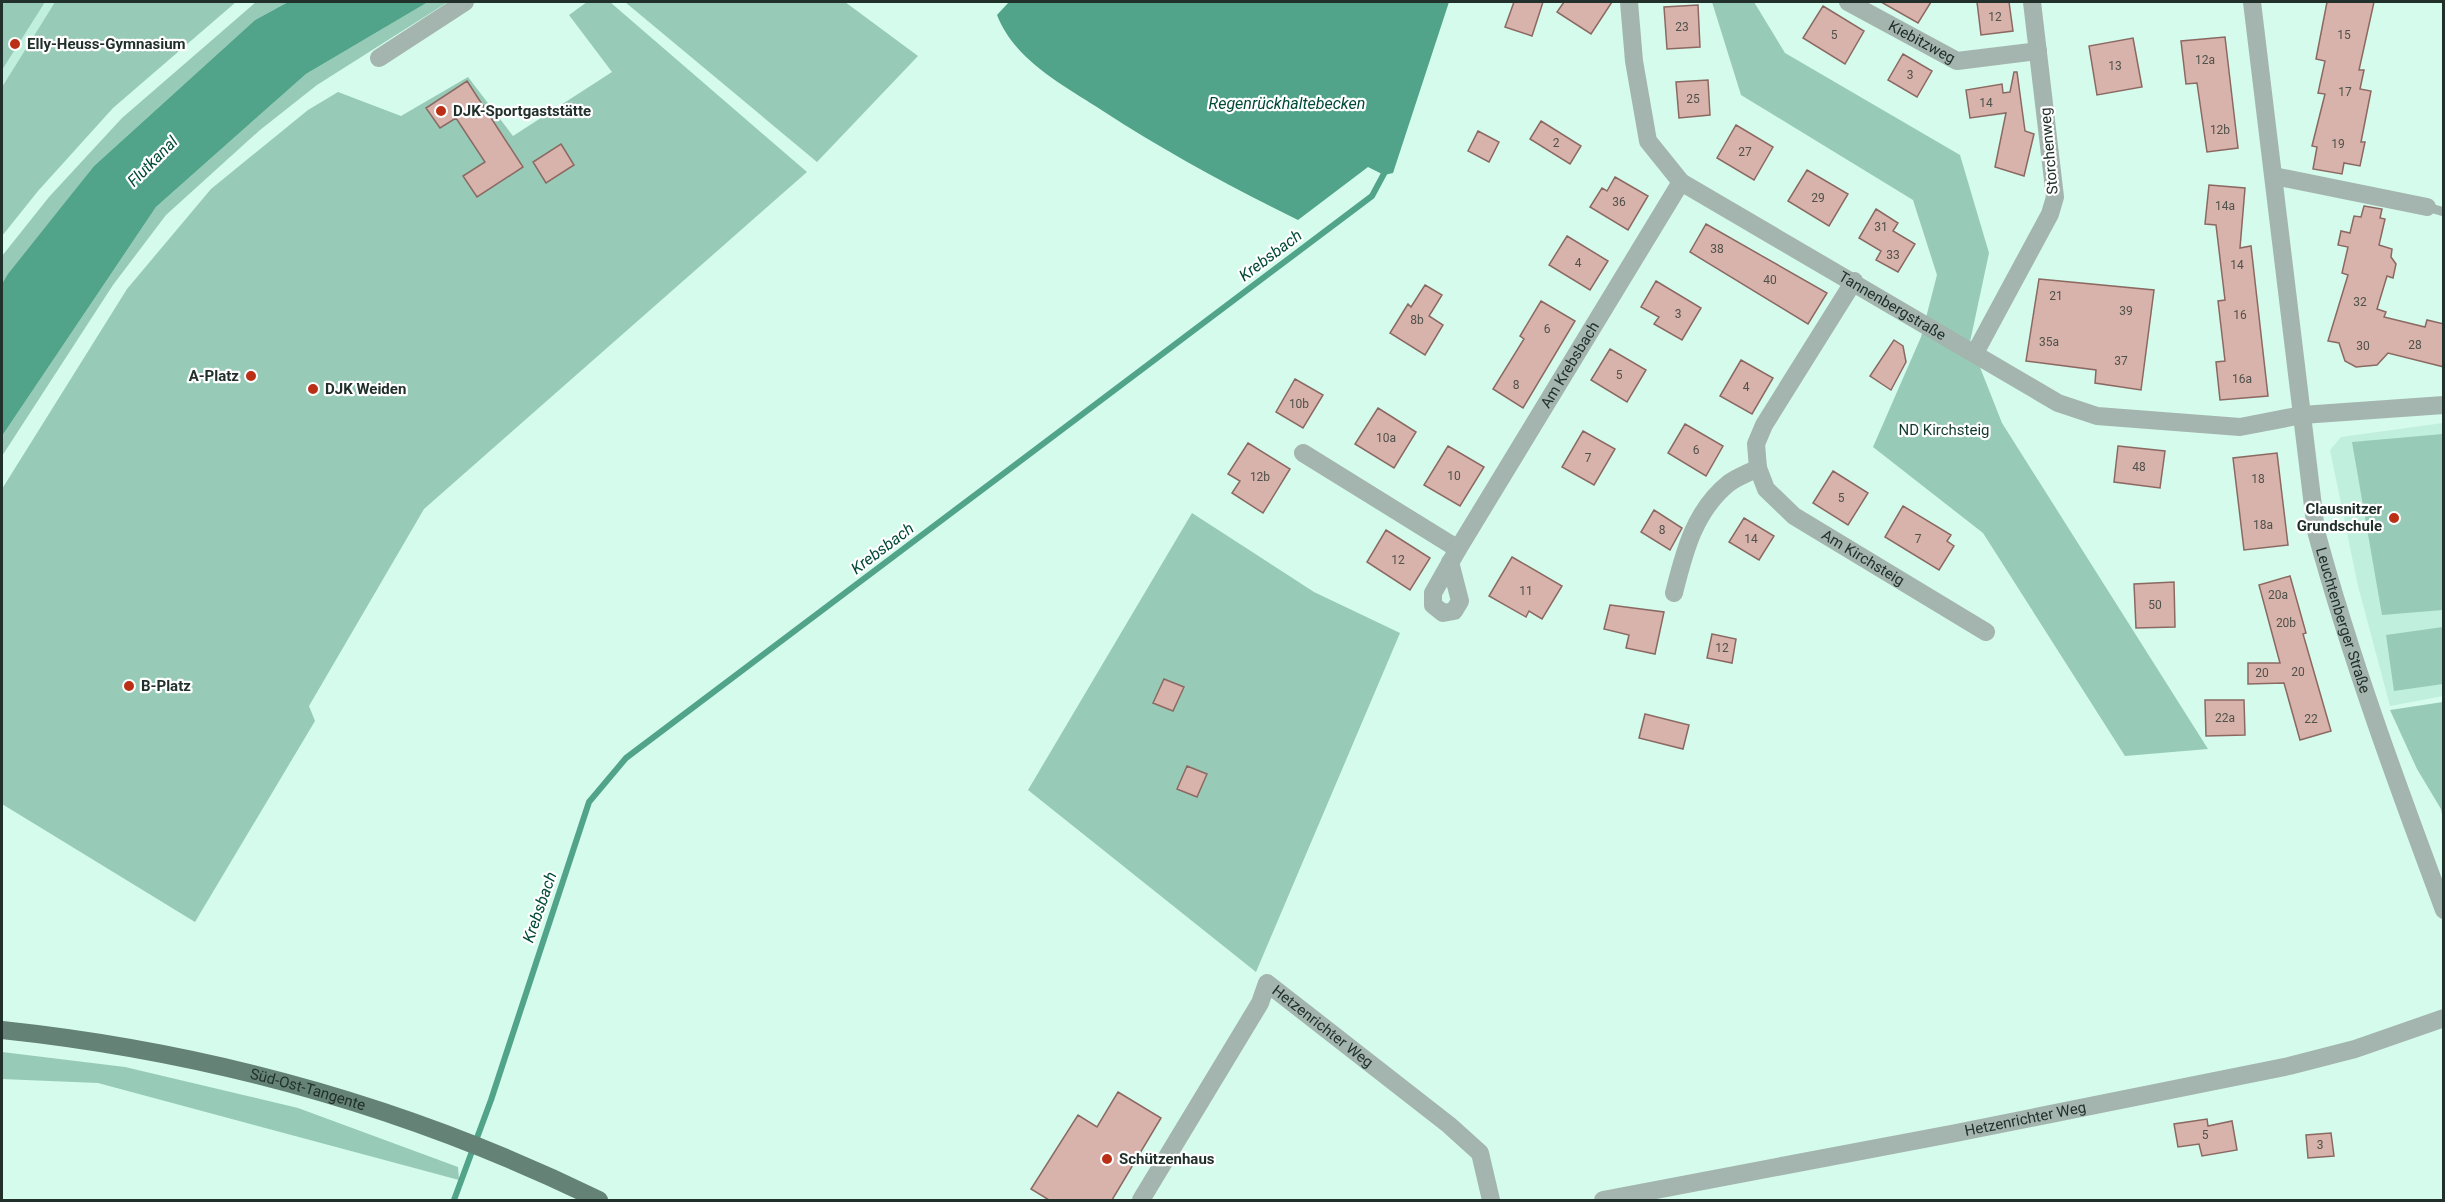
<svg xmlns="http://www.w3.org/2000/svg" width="2445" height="1202" font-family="Roboto,sans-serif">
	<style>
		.built { fill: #c0efdd }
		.green { fill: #97cab7 }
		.water { fill: #51a489 }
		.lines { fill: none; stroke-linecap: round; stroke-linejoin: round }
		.stream { stroke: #51a489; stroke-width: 6 }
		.building { fill: #d8b3ab; stroke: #8b6962; stroke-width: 1.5 }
		.service { stroke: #a4b4ae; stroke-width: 9 }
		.minor { stroke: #a4b4ae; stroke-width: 18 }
		.tertiary { stroke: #a4b4ae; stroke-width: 18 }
		.primary { stroke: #648276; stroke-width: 18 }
		.poi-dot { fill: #bb2f16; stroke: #fff; stroke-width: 2 }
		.labels { text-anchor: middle; stroke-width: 4.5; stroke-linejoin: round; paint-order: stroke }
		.number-label { font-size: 12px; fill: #4f514b }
		.street-label { font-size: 15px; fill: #21302b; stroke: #fff }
		.poi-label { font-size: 15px; font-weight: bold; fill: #21302b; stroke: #fff; text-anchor: start }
		.park-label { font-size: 15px; fill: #13392d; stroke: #fff }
		.water-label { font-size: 16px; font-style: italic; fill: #004937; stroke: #fff }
	</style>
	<rect width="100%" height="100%" fill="#d4fbec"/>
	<path class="built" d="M2,2H55L2,87Z
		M2443,423V696L2390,706L2358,586L2330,450L2341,437Z"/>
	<path class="green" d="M2,2H45L2,70Z
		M55,2H236L113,108L38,191L2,236V87Z
		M256,2H288L255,20L94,166L2,284V256L49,197L122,118Z
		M428,2H448L317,85L260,130L166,215L113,285L2,456V436L156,207L306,74Z
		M587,2H610L807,172L424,509L309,706L315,721L195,922L2,804V489L127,289L211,189L308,110L338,92L401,116L468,77L513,136L612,72L569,15Z
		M625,2H845L918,56L817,162Z
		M1712,2H1754L1785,53L1960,155L1989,253L1970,342L2002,423L2208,749L2125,756L1983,533L1873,447L1921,337L1937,275L1913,200L1741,95Z
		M2443,434V610L2382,615L2352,442Z
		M1192,513L1314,592L1400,633L1256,972L1028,790Z
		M2443,627V684L2394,691L2386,635Z
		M2443,702H2444L2443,820L2441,809L2417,769L2390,710Z
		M2,1052L125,1067L298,1108L458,1167L459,1180L98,1083L2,1079Z"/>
	<path class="water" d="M288,2H428L306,74L156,207L2,436V284L8,274L94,166L255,20Z
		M1009,2H1449L1393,173L1384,175L1368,167L1298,220C1231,187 1166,152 1103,111C1063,85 1015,61 997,15Z"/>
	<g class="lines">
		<path class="stream" d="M454,1200L491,1100L589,802L626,758L1372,196L1387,168"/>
	</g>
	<path class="building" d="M1514,2H1543L1532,36L1505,27Z
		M1564,2H1612L1591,34L1557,12Z
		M1881,2H1931L1918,23Z
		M1977,2H2009L2013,31L1981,35Z
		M2327,2H2374L2359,70H2364L2360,89L2371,91L2361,142H2365L2360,166L2344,163L2342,174L2313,169L2317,147L2312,146L2325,94L2318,93L2325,61L2316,59Z
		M1698,5L1700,47L1667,49L1664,7Z
		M1823,6L1864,31L1845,64L1803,38Z
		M2225,37L2238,148L2207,152L2197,83L2186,84L2181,41Z
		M2133,38L2142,87L2097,95L2089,46Z
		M1903,54L1932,71L1917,97L1888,80Z
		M2014,72H2017L2025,131L2034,134L2024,176L1995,167L2006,113L1970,118L1966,90L2002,84L2003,93L2010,92Z
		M1708,80L1710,115L1679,118L1676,82Z
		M467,81L523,167L477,197L463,176L485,162L456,118L440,128L426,108Z
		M1541,121L1581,146L1570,164L1530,139Z
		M1736,125L1773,147L1754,180L1717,158Z
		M1478,131L1499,142L1489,162L1468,151Z
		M561,144L574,165L546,183L533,162Z
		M1807,170L1848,194L1829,226L1788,201Z
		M1615,177L1648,196L1628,230L1590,207L1602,188L1607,191Z
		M2209,185L2245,188L2240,248L2251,246L2268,396L2220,400L2216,362L2225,361L2218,301L2225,300L2216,225L2205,224Z
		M2364,206L2382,209L2380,218L2385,219L2379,245L2392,249L2391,257L2396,264L2393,278L2387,276L2377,309L2386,312L2384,317L2425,327L2427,320L2444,324V367L2388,353L2377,365L2356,367L2345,361L2339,343L2328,341L2348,275L2342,273L2348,247L2338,245L2341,231L2350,233L2354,216L2361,217Z
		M1876,209L1898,223L1893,231L1915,244L1898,272L1876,260L1881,251L1859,238Z
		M1706,224L1827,293L1808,324L1690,252Z
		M1567,236L1608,261L1590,290L1549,265Z
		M2039,279L2154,290L2141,390L2095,383L2096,370L2026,361Z
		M1656,281L1701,308L1682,340L1654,324L1659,317L1641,307Z
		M1425,285L1442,295L1429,316L1443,325L1425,355L1390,333L1408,304L1411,307Z
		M1541,301L1575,321L1523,408L1493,389L1524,339L1520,336Z
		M1894,340L1903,346L1906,362L1891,390L1870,376Z
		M1610,349L1646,370L1627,402L1591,380Z
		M1741,360L1773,378L1752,414L1720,396Z
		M1295,379L1323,395L1303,428L1276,412Z
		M1378,408L1416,432L1394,468L1355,444Z
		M1685,424L1723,446L1706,476L1668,453Z
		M1583,431L1615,449L1594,485L1562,467Z
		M1248,443L1290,469L1263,513L1232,493L1240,481L1228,474Z
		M1448,446L1484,467L1460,506L1424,485Z
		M2118,446L2165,451L2160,488L2114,482Z
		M2277,453L2288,545L2244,550L2233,458Z
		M1833,471L1868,493L1848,525L1813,503Z
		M1903,506L1951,535L1947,541L1954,546L1939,570L1885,537Z
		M1654,510L1682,528L1670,550L1641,532Z
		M1744,518L1774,536L1759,560L1729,542Z
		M1386,530L1430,558L1410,590L1367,562Z
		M1512,557L1562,586L1542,619L1529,611L1526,617L1489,596Z
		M2290,576L2306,633L2303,634L2331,731L2300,740L2284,683L2248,684V663H2280L2259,585Z
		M2174,582L2175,627L2136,628L2134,584Z
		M1610,605L1664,612L1655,654L1626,648L1629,635L1604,629Z
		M1712,634L1736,639L1732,663L1707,658Z
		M1164,679L1184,687L1173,711L1153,703Z
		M2205,700H2244L2245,735L2206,736Z
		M1645,714L1689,725L1683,749L1639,738Z
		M1187,766L1207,774L1197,797L1177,789Z
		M1118,1092L1161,1118L1112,1200H1049L1031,1189L1078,1115L1097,1127Z
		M2207,1119L2208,1126L2232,1121L2237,1150L2202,1156L2199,1144L2178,1147L2174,1124Z
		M2331,1133L2334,1156L2308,1158L2306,1135Z"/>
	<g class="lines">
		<path class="service" d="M2427,207L2444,212"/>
		<g class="minor">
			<path id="s1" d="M1629,2L1634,61L1648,141L1681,182L2058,403L2097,416L2240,427L2302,415L2444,405"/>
			<path id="s2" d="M1848,2L1957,61L2038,51"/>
			<path d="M379,58L465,2"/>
			<path d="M2274,176L2427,207"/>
			<path d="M1975,353L2050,214L2055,197L2032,2"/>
			<path d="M1303,453L1458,549"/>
			<path id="s3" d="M1758,468L1766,489L1794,516L1986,632"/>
			<path id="s4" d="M1450,562L1460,601L1454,611L1443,613L1433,605V593L1458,549L1681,182"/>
			<path d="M1674,593C1684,553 1694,511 1729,483C1737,477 1748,473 1758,468L1756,444L1764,425L1854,281"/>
			<path id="s5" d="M1141,1200L1260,1003L1267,983L1449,1125L1480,1153L1491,1200"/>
			<path id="s6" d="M1603,1200L1956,1133L2289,1066L2355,1049L2444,1018"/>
		</g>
		<path class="tertiary" id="s7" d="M2252,2L2316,531C2351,660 2397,784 2444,910"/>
		<path class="primary" id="s8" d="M2,1030C210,1052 411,1108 599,1200"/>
	</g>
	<g class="poi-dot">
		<circle cx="15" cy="44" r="6"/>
		<circle cx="441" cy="111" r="6"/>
		<circle cx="251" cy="376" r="6"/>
		<circle cx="313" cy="389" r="6"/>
		<circle cx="2394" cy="518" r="6"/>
		<circle cx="129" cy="686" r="6"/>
		<circle cx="1107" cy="1159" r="6"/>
	</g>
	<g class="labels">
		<g class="number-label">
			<text x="1995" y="21">12</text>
			<text x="1682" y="31">23</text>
			<text x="1834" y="39">5</text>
			<text x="2344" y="39">15</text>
			<text x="2205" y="64">12a</text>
			<text x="2115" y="70">13</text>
			<text x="1910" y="79">3</text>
			<text x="2345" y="96">17</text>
			<text x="1693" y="103">25</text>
			<text x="1986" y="107">14</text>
			<text x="2220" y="134">12b</text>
			<text x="1556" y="147">2</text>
			<text x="2338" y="148">19</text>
			<text x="1745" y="156">27</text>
			<text x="1818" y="202">29</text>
			<text x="1619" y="206">36</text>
			<text x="2225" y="210">14a</text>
			<text x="1881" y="231">31</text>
			<text x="1717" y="253">38</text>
			<text x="1893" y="259">33</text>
			<text x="1578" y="267">4</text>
			<text x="2237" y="269">14</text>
			<text x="1770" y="284">40</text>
			<text x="2056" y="300">21</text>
			<text x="2360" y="306">32</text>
			<text x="2126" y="315">39</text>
			<text x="1678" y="318">3</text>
			<text x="2240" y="319">16</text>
			<text x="1417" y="324">8b</text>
			<text x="1547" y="333">6</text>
			<text x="2049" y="346">35a</text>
			<text x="2415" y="349">28</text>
			<text x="2363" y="350">30</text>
			<text x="2121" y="365">37</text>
			<text x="1619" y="379">5</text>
			<text x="2242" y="383">16a</text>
			<text x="1516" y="389">8</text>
			<text x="1746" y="391">4</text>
			<text x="1299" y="408">10b</text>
			<text x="1386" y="442">10a</text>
			<text x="1696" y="454">6</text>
			<text x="1588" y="462">7</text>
			<text x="2139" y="471">48</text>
			<text x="1454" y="480">10</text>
			<text x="1260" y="481">12b</text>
			<text x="2258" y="483">18</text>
			<text x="1841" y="502">5</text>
			<text x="2263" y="529">18a</text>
			<text x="1662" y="534">8</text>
			<text x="1751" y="543">14</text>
			<text x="1918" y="543">7</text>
			<text x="1398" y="564">12</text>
			<text x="1526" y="595">11</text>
			<text x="2278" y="599">20a</text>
			<text x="2155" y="609">50</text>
			<text x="2286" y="627">20b</text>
			<text x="1722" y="652">12</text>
			<text x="2298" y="676">20</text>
			<text x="2262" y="677">20</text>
			<text x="2225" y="722">22a</text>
			<text x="2311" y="723">22</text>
			<text x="2205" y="1139">5</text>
			<text x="2320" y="1149">3</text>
		</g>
		<g class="street-label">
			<text dy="5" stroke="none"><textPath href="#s2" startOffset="84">Kiebitzweg</textPath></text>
			<text transform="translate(2049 151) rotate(-95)" y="5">Storchenweg</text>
			<text dy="5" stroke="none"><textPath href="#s1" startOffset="438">Tannenbergstraße</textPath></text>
			<text dy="5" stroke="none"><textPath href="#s4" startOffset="354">Am Krebsbach</textPath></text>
			<text dy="5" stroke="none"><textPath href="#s3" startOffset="142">Am Kirchsteig</textPath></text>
			<text dy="5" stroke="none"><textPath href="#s7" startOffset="626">Leuchtenberger Straße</textPath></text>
			<text dy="5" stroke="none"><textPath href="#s5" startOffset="322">Hetzenrichter Weg</textPath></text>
			<text dy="5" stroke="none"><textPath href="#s8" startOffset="312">Süd-Ost-Tangente</textPath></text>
			<text dy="5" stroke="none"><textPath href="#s6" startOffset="430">Hetzenrichter Weg</textPath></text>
		</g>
		<g class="poi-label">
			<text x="27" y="49">Elly-Heuss-Gymnasium</text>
			<text x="453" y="116">DJK-Sportgaststätte</text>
			<text x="239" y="381" text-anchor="end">A-Platz</text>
			<text x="325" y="394">DJK Weiden</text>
			<text x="2382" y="514" text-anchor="end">Clausnitzer<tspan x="2382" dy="17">Grundschule</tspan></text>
			<text x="141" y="691">B-Platz</text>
			<text x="1119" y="1164">Schützenhaus</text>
		</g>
		<g class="park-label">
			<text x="1944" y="435">ND Kirchsteig</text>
		</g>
		<g class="water-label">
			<text x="1287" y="109">Regenrückhaltebecken</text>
			<text transform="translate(152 161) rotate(-45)" y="6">Flutkanal</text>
			<text transform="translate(1270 255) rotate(-37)" y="6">Krebsbach</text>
			<text transform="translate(882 548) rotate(-37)" y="6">Krebsbach</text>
			<text transform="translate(539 907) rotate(-71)" y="6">Krebsbach</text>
		</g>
	</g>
	<rect width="2445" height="1202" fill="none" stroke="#21302b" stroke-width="6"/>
</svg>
